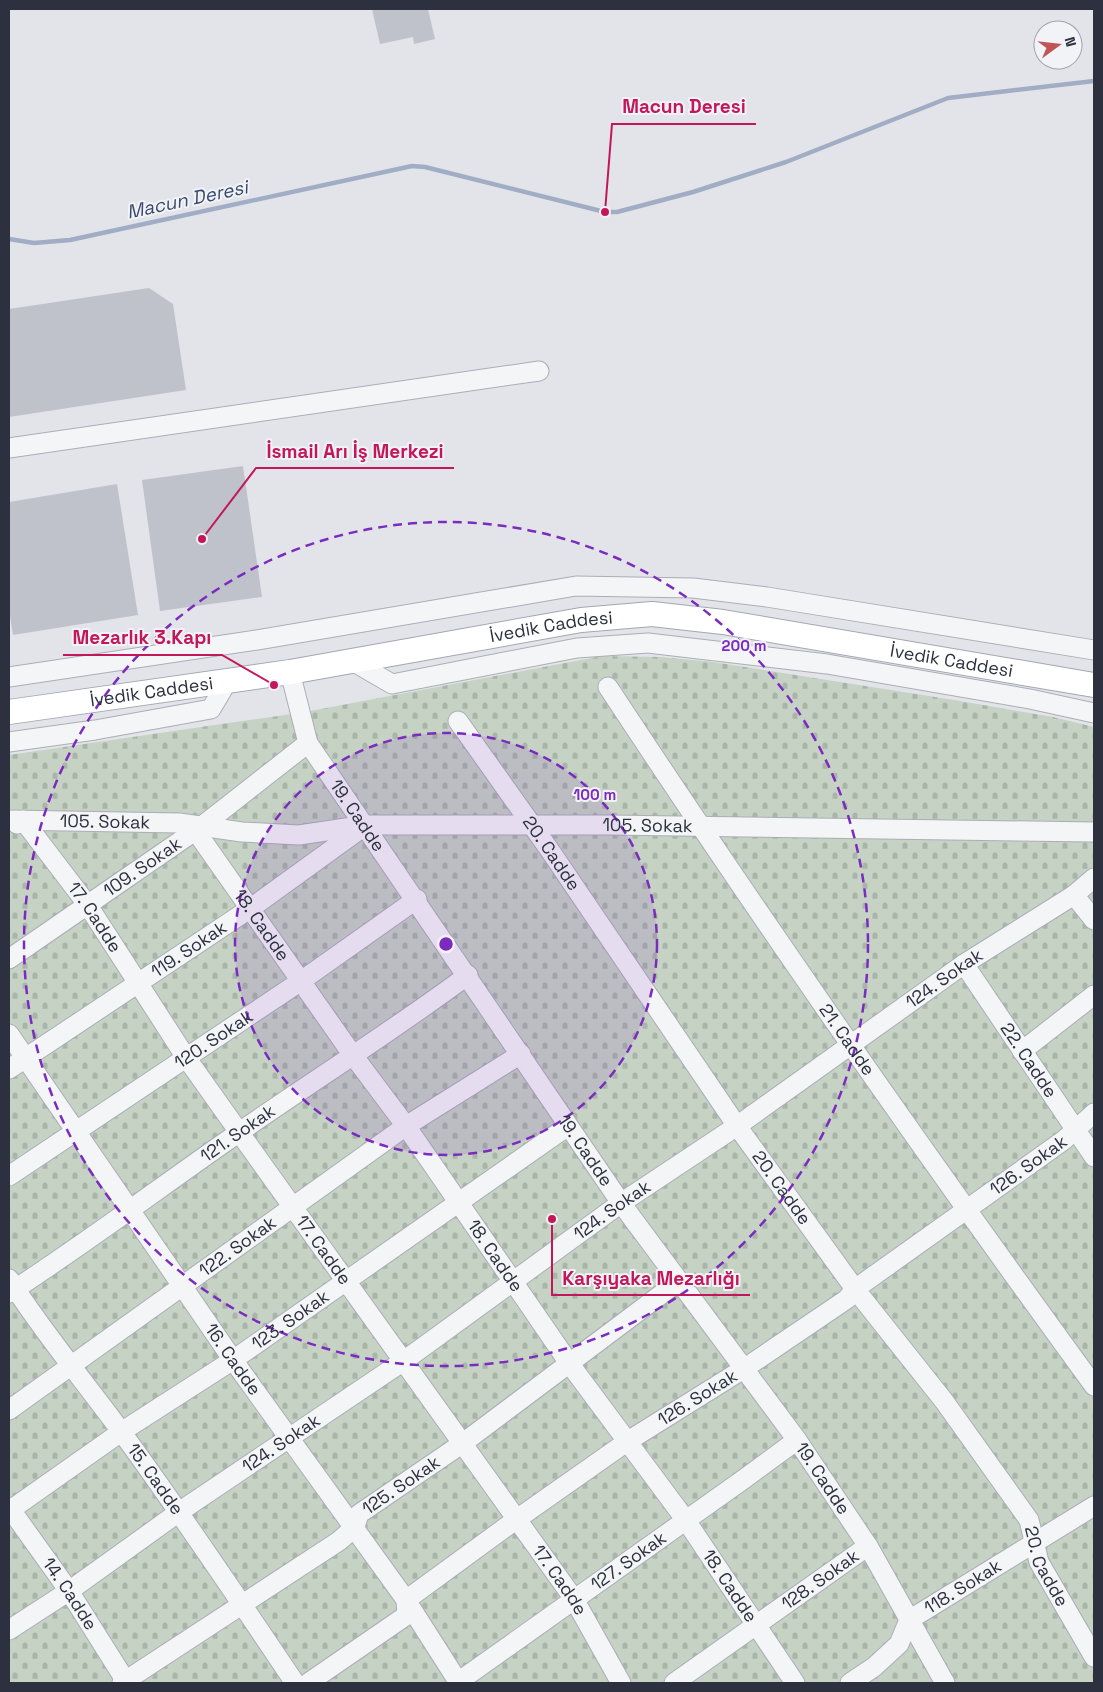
<svg xmlns="http://www.w3.org/2000/svg" width="1103" height="1692" font-family="'Space Grotesk',sans-serif">
	<style>
		.cemetery { fill: url(#cemetery-stones) }
		.lines { fill: none; stroke-linecap: round; stroke-linejoin: round }
		.stream { stroke: #a1adc5; stroke-width: 4.5 }
		.building { fill: #c0c2cb }
		.minor-casing { stroke: #abaeb6; stroke-width: 21 }
		.major-casing { stroke: #a2a7b3; stroke-width: 26 }
		.minor { stroke: #f4f5f7; stroke-width: 19 }
		.major { stroke: #fff; stroke-width: 24 }
		.ring { fill: none; stroke: #7b2cbf; stroke-width: 2.5; stroke-dasharray: 9 6 }
		.labels { text-anchor: middle; stroke-width: 4; stroke-linejoin: round; paint-order: stroke }
		.street-label { font-size: 18px; fill: #2c303f; stroke: #f1f3f6 }
		.water-label { font-size: 19px; font-style: italic; fill: #3a4a6e; stroke: #f1f3f6 }
		.centre { fill: #7b2cbf; stroke: #f1f3f6; stroke-width: 2.5 }
		.ring-label { font-size: 15px; text-anchor: middle; font-weight: bold; fill: #7b2cbf; stroke: #f1f3f6; stroke-width: 4; stroke-linejoin: round; paint-order: stroke }
		.leader { fill: none; stroke: #c2185b; stroke-width: 2 }
		.callout-dot { fill: #c2185b; stroke: #f1f3f6; stroke-width: 2 }
		.callout-label { font-size: 19px; text-anchor: middle; font-weight: bold; fill: #c2185b; stroke: #f1f3f6; stroke-width: 4; stroke-linejoin: round; paint-order: stroke }
	</style>
	<defs>
		<pattern id="cemetery-stones" width="16" height="16" patternUnits="userSpaceOnUse" patternTransform="scale(1.25)"><rect width="16" height="16" fill="#c5d2c4"/><path d="M2 7V4a2 2 0 0 1 4 0v3zM10 15v-3a2 2 0 0 1 4 0v3z" fill="#a9b5a9"/></pattern>
	</defs>
	<rect width="100%" height="100%" fill="#e2e4e9"/>
	<path class="cemetery" d="M602,656L661,657L713,662L954,700L1053,717L1094,727V1683H9V755L305,712Z"/>
	<g class="lines">
		<path class="stream" d="M9,239L34,243L70,240L412,166L425,167L605,212H617L693,192L786,162L948,98L1094,81"/>
	</g>
	<path class="building" d="M372,9H428L435,39L414,44L413,37L380,44Z
		M149,288L173,304L186,390L9,417V309Z
		M243,466L262,597L160,611L142,480Z
		M117,484L138,615L13,635L9,610V502Z"/>
	<g class="lines">
		<defs>
			<g id="minor">
				<path d="M9,448L539,371"/>
				<path d="M354,662L392,684L577,648L648,643L827,664L1030,699L1094,713"/>
				<path id="s1" d="M290,672L308,743L621,1203L797,1440L868,1546L945,1683"/>
				<path d="M9,677L257,640L576,586L693,588L767,597L1094,650"/>
				<path id="s2" d="M608,687C764,924 927,1157 1094,1386"/>
				<path id="s3" d="M458,721L551,852L737,1126L855,1289L944,1401L1029,1520L1039,1562L1094,1657"/>
				<path d="M9,742L95,730L211,709L227,682"/>
				<path id="s4" d="M9,820L179,823L242,832L299,835L366,825H609L1094,832"/>
				<path id="s5" d="M17,824L23,820L87,904L185,1056L239,1132L574,1599L621,1683"/>
				<path id="s6" d="M195,830L352,1054L406,1126L569,1363L685,1519L795,1683"/>
				<path d="M1074,895L1094,920"/>
				<path id="s7" d="M9,959L202,826L308,743"/>
				<path id="s8" d="M964,964L1094,1157"/>
				<path id="s9" d="M9,1034L233,1360L406,1600L459,1683"/>
				<path d="M1022,1051L1094,995"/>
				<path id="s10" d="M9,1069L251,908L363,827"/>
				<path id="s11" d="M9,1176L301,981L417,899"/>
				<path id="s12" d="M9,1279C44,1334 85,1382 123,1434C183,1516 239,1600 295,1683"/>
				<path id="s13" d="M9,1293C88,1242 163,1185 241,1131C316,1079 394,1030 468,975"/>
				<path id="s14" d="M9,1410L406,1126L521,1054"/>
				<path id="s15" d="M9,1507L69,1591L127,1683"/>
				<path id="s16" d="M9,1511L121,1432L233,1360L568,1126"/>
				<path id="s17" d="M9,1630L69,1591L179,1512L405,1360L621,1203L737,1126L964,964L1074,895L1094,878"/>
				<path id="s18" d="M458,1682L744,1479L797,1440"/>
				<path id="s19" d="M122,1683L339,1541L355,1527L359,1514L463,1443L679,1281"/>
				<path id="s20" d="M308,1683L407,1615L406,1600L517,1519L628,1441L745,1368L847,1299L855,1289L1064,1140L1094,1113"/>
				<path id="s21" d="M674,1683L868,1546"/>
				<path id="s22" d="M850,1683L874,1667L899,1644L909,1620L1094,1506"/>
			</g>
			<g id="major">
				<path id="s23" d="M9,712L290,672L581,620L652,614L723,622L1094,685"/>
			</g>
		</defs>
		<use href="#minor" class="minor-casing"/>
		<use href="#major" class="major-casing"/>
		<use href="#minor" class="minor"/>
		<use href="#major" class="major"/>
	</g>
	<circle cx="446" cy="944" r="211" fill="#7b2cbf" fill-opacity=".12"/>
	<g class="ring">
		<circle cx="446" cy="944" r="211"/>
		<circle cx="446" cy="944" r="422"/>
	</g>
	<g class="labels">
		<g class="street-label">
			<text dy="6" stroke="none"><textPath href="#s23" startOffset="549">İvedik Caddesi</textPath></text>
			<text dy="6" stroke="none"><textPath href="#s23" startOffset="954">İvedik Caddesi</textPath></text>
			<text dy="6" stroke="none"><textPath href="#s23" startOffset="144">İvedik Caddesi</textPath></text>
			<text dy="6" stroke="none"><textPath href="#s1" startOffset="161">19. Cadde</textPath></text>
			<text dy="6" stroke="none"><textPath href="#s4" startOffset="96">105. Sokak</textPath></text>
			<text dy="6" stroke="none"><textPath href="#s4" startOffset="640">105. Sokak</textPath></text>
			<text dy="6" stroke="none"><textPath href="#s3" startOffset="162">20. Cadde</textPath></text>
			<text dy="6" stroke="none"><textPath href="#s7" startOffset="162">109. Sokak</textPath></text>
			<text dy="6" stroke="none"><textPath href="#s5" startOffset="128">17. Cadde</textPath></text>
			<text dy="6" stroke="none"><textPath href="#s6" startOffset="116">18. Cadde</textPath></text>
			<text dy="6" stroke="none"><textPath href="#s10" startOffset="216">119. Sokak</textPath></text>
			<text dy="6" stroke="none"><textPath href="#s17" startOffset="1140">124. Sokak</textPath></text>
			<text dy="6" stroke="none"><textPath href="#s11" startOffset="246">120. Sokak</textPath></text>
			<text dy="6" stroke="none"><textPath href="#s2" startOffset="426">21. Cadde</textPath></text>
			<text dy="6" stroke="none"><textPath href="#s8" startOffset="116">22. Cadde</textPath></text>
			<text dy="6" stroke="none"><textPath href="#s13" startOffset="279">121. Sokak</textPath></text>
			<text dy="6" stroke="none"><textPath href="#s1" startOffset="566">19. Cadde</textPath></text>
			<text dy="6" stroke="none"><textPath href="#s20" startOffset="895">126. Sokak</textPath></text>
			<text dy="6" stroke="none"><textPath href="#s3" startOffset="568">20. Cadde</textPath></text>
			<text dy="6" stroke="none"><textPath href="#s17" startOffset="735">124. Sokak</textPath></text>
			<text dy="6" stroke="none"><textPath href="#s14" startOffset="281">122. Sokak</textPath></text>
			<text dy="6" stroke="none"><textPath href="#s5" startOffset="532">17. Cadde</textPath></text>
			<text dy="6" stroke="none"><textPath href="#s6" startOffset="521">18. Cadde</textPath></text>
			<text dy="6" stroke="none"><textPath href="#s16" startOffset="340">123. Sokak</textPath></text>
			<text dy="6" stroke="none"><textPath href="#s9" startOffset="395">16. Cadde</textPath></text>
			<text dy="6" stroke="none"><textPath href="#s20" startOffset="490">126. Sokak</textPath></text>
			<text dy="6" stroke="none"><textPath href="#s17" startOffset="330">124. Sokak</textPath></text>
			<text dy="6" stroke="none"><textPath href="#s12" startOffset="248">15. Cadde</textPath></text>
			<text dy="6" stroke="none"><textPath href="#s1" startOffset="971">19. Cadde</textPath></text>
			<text dy="6" stroke="none"><textPath href="#s19" startOffset="345">125. Sokak</textPath></text>
			<text dy="6" stroke="none"><textPath href="#s18" startOffset="209">127. Sokak</textPath></text>
			<text dy="6" stroke="none"><textPath href="#s3" startOffset="1032">20. Cadde</textPath></text>
			<text dy="6" stroke="none"><textPath href="#s5" startOffset="938">17. Cadde</textPath></text>
			<text dy="6" stroke="none"><textPath href="#s21" startOffset="179">128. Sokak</textPath></text>
			<text dy="6" stroke="none"><textPath href="#s6" startOffset="926">18. Cadde</textPath></text>
			<text dy="6" stroke="none"><textPath href="#s22" startOffset="152">118. Sokak</textPath></text>
			<text dy="6" stroke="none"><textPath href="#s15" startOffset="106">14. Cadde</textPath></text>
		</g>
		<g class="water-label">
			<text transform="translate(187 199) rotate(-12)" y="7">Macun Deresi</text>
		</g>
	</g>
	<circle cx="446" cy="944" r="8" class="centre"/>
	<g class="ring-label">
		<text x="744" y="651">200 m</text>
		<text x="595" y="800">100 m</text>
	</g>
	<path class="leader" d="M605 212L612 124H756M202 539L256 468H454M274 685L222 655H63M552 1219L552 1295H750"/>
	<g class="callout-dot">
		<circle cx="605" cy="212" r="5"/>
		<circle cx="202" cy="539" r="5"/>
		<circle cx="274" cy="685" r="5"/>
		<circle cx="552" cy="1219" r="5"/>
	</g>
	<g class="callout-label">
		<text x="684" y="113">Macun Deresi</text>
		<text x="355" y="458">İsmail Arı İş Merkezi</text>
		<text x="142" y="644">Mezarlık 3.Kapı</text>
		<text x="651" y="1285">Karşıyaka Mezarlığı</text>
	</g>
	<rect width="1103" height="1692" fill="none" stroke="#2c303f" stroke-width="20"/>
	<g transform="translate(1058 45) rotate(75)"><circle r="24" fill="#f1f3f6" stroke="#a2a5ad"/>
	<path d="M0-4L9 19L0 12L-9 19Z" fill="#c05456"/>
	<text y="-8" font-size="14" font-weight="bold" text-anchor="middle" fill="#2c303f">N</text>
	</g>
</svg>
